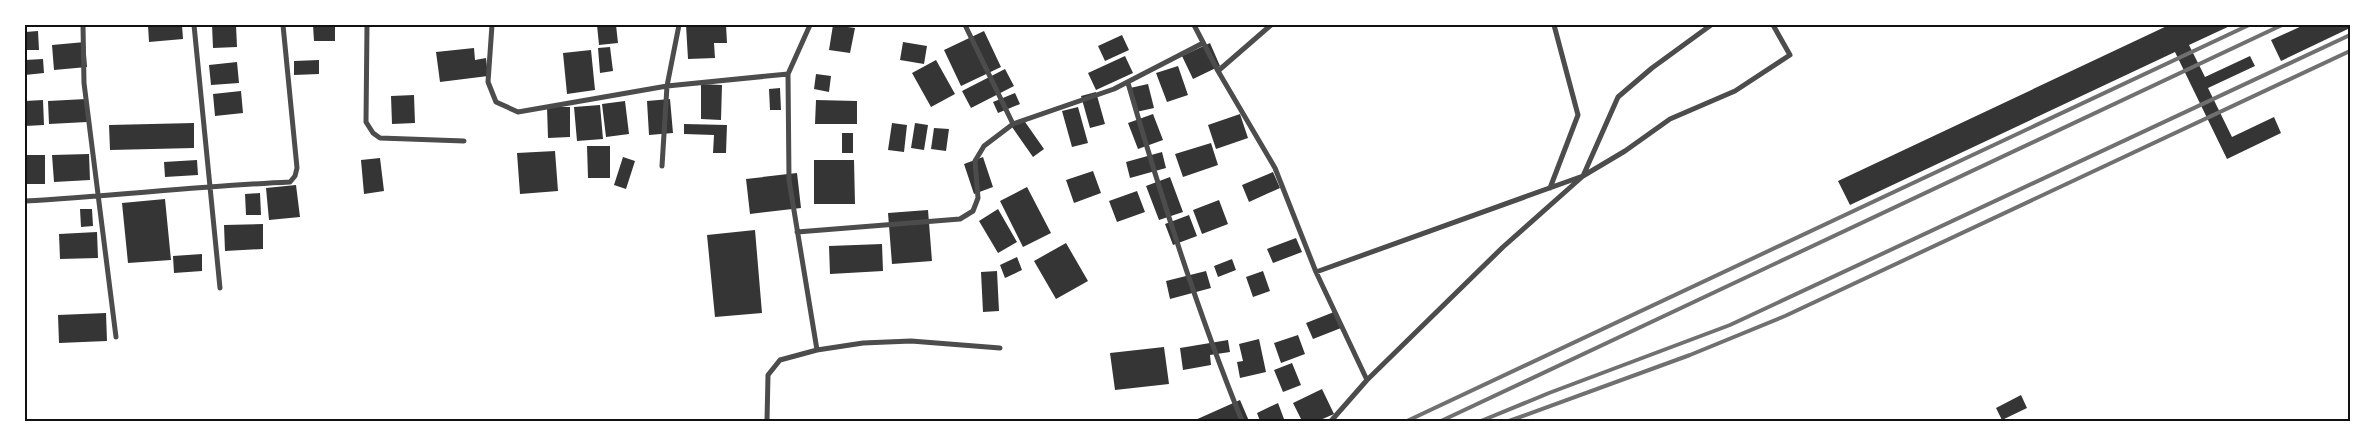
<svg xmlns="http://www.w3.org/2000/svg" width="2375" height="446" font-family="'Golos Text',sans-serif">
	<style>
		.building { fill: #353535 }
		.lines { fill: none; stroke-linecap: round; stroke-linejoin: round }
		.minor { stroke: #4c4c4c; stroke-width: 5 }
		.rail { stroke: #707070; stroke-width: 4 }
		.neatline { fill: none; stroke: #111; stroke-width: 2 }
	</style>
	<rect width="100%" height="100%" fill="#fff"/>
	<path class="building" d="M148,25H182L183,39L149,42Z
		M212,25H236L237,47L213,48Z
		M313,25H335V41H314Z
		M597,25H616L618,43L599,45Z
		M686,25H726L727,43H714L715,58L688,59Z
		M833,25L855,28L850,53L829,50Z
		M2169,25H2232L2189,45L2205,77L2250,56L2255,66L2208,88L2232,137L2274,117L2281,133L2227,159L2175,52L1850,205L1838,181Z
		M2304,25H2350V28L2281,61L2271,40Z
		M38,31L39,50H25V32Z
		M984,31L1001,67L961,86L944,50Z
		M1122,35L1129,50L1105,61L1098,46Z
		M85,42L87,67L54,70L52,45Z
		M903,42L927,46L924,64L900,60Z
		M1210,43L1220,66L1193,79L1182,56Z
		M610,47L613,71L600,73L598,48Z
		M474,48L475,60L486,58L488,76L440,82L436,52Z
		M591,50L595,90L567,94L563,53Z
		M1125,56L1133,73L1096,90L1088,73Z
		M43,59L44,73L25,75V60Z
		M319,60V74L294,75V61Z
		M936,60L955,94L931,107L912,73Z
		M237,62L239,83L211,85L209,65Z
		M1178,66L1188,95L1167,102L1156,73Z
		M1005,69L1014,86L971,108L962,91Z
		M816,74L831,76L829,92L814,89Z
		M701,84L722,85L721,120L701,119Z
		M1148,84L1154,108L1136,112L1130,88Z
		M780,88L781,110H770L769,89Z
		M241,91L243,113L215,116L213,94Z
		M1096,92L1105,124L1090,128L1081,96Z
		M1015,93L1020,104L998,113L993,102Z
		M414,95L415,123L392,124L391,96Z
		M86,99L87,122L49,124L48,101Z
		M670,99L673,133L649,135L647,101Z
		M43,100L44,125L25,126V101Z
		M816,100L857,101V124H815Z
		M625,101L629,134L606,137L602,104Z
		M600,105L603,139L577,141L574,107Z
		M547,107H570V137L548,138Z
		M1078,107L1088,143L1072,147L1062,111Z
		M1153,114L1163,140L1138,149L1128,123Z
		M1240,114L1248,138L1216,149L1208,125Z
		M1023,119L1044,149L1033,157L1012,127Z
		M194,123V148L110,150L109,125Z
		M892,123L907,125L904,152L888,150Z
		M915,123L928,125L924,150L911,148Z
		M684,124L727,125L726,153H713L714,135L684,134Z
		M934,128L949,129L946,151L931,149Z
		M842,133H853V153H842Z
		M1211,143L1218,165L1183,177L1175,154Z
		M587,146H610V178H588Z
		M555,151L558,191L520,194L517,153Z
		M1162,152L1166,168L1130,178L1126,162Z
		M89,154L90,180L54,182L52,155Z
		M25,155H45V184H25Z
		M623,157L635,161L626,189L614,185Z
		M983,157L993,187L974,194L964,164Z
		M380,158L384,191L364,194L361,160Z
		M197,160L198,175L165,177L164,162Z
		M814,160H854L855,204H814Z
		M1093,171L1101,193L1074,203L1066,180Z
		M1273,172L1280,188L1249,202L1242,185Z
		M797,173L801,208L750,214L746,179Z
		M1170,177L1183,212L1159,220L1146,186Z
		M296,185L300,217L269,220L266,188Z
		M1027,187L1051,233L1023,247L1000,201Z
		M1137,191L1145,212L1117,222L1109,201Z
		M260,193L261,215H246L245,194Z
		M165,199L171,260L128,263L122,203Z
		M1219,200L1228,224L1202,234L1193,210Z
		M80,209H92L93,226L81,227Z
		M998,209L1017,242L998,253L979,221Z
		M928,210L932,261L892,264L888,213Z
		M1189,215L1197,236L1173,245L1165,224Z
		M263,224V249L225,251L224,225Z
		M755,230L762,313L715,317L707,235Z
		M97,232L98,258L60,259L59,234Z
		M1296,238L1302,252L1273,263L1267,249Z
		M1066,243L1088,281L1056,299L1034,261Z
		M882,244L883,271L830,274L829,246Z
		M202,254V271L174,273L173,256Z
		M1017,257L1022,270L1005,278L1000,265Z
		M1232,259L1236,270L1218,277L1214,266Z
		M997,271L999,311L983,312L981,272Z
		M1206,271L1211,288L1170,299L1166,281Z
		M1263,271L1270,291L1253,297L1246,277Z
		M1334,312L1341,328L1313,339L1306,323Z
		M106,313L107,341L59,343L58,315Z
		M1298,335L1305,354L1281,363L1274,343Z
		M1259,339L1266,372L1240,378L1237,362L1243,361L1239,344Z
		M1228,340L1230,352L1210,355L1211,365L1183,370L1180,348Z
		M1164,347L1169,384L1115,390L1110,353Z
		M1292,363L1301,385L1283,392L1274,370Z
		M1322,389L1334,414L1318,421H1302L1293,403Z
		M2021,395L2027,408L2002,420L1996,408Z
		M1240,400L1249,421H1193Z
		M1278,403L1284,419L1279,421H1260L1257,413Z"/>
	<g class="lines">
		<path class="minor" d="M83,25L84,83L116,337
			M194,25L220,288
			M367,25L366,122L373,133L380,138L464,141
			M492,25L488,82L496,102L518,112L667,86L679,25
			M965,25L1013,124
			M1194,25L1218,71L1275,168L1316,272L1367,380L1331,421
			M1218,71L1271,25
			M1128,83C1161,197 1197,310 1242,421
			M662,166L667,86L788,74L810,25
			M1550,188L1578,115L1554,25
			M25,201C113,196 201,186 290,182L295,176L297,168L283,25
			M797,232L960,219L973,211L978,198L975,161L984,146L1013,124L1114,89L1203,43
			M1316,272L1583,176L1625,151L1670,119L1735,91L1790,55L1773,25
			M817,350L863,343L911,341L1000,348
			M1367,380L1503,247L1583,176L1618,97L1652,68L1711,25
			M767,421L768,375L780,360L817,350L789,180L788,74"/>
		<path class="rail" d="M1407,421L2249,25
			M1441,421L2282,25
			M1481,421L1549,393L1730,325L2350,35
			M1509,421L1690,355L1785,316L2350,51"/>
	</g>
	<rect width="2375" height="446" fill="none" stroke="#ffffff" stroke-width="52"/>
	<rect x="26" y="26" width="2323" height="394" class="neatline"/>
</svg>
